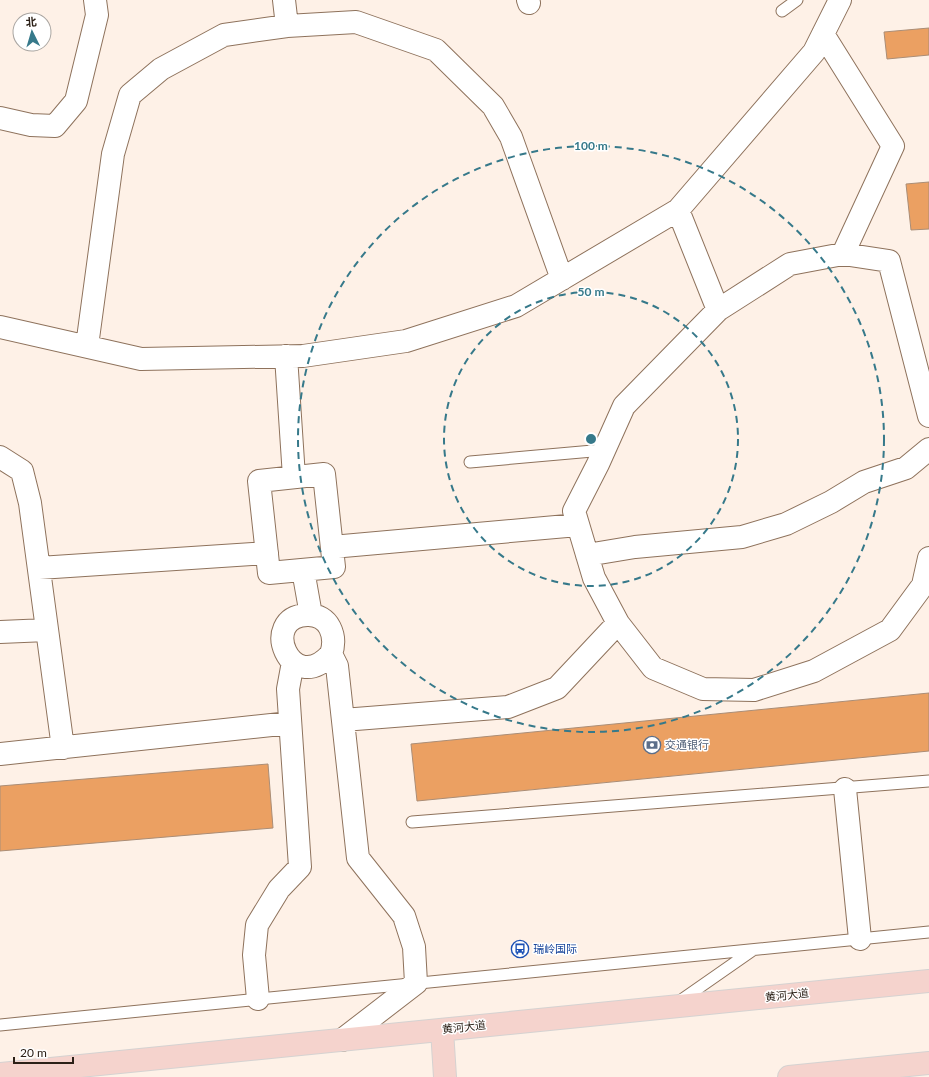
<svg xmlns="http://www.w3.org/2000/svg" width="929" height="1077" font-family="Lato,'Noto Sans SC',sans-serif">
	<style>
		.building { fill: #eba062; stroke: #aa8d76 }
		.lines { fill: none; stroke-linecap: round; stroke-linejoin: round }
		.lane-casing { stroke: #8e725c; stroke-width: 13 }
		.street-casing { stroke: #8e725c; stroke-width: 24 }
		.primary-casing { stroke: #d5d2d1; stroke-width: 24 }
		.lane { stroke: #fff; stroke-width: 11 }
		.street { stroke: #fff; stroke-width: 22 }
		.primary { stroke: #f5d3cd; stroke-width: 22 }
		.ring { fill: none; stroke: #36798a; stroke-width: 2; stroke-dasharray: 7 5 }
		.labels { text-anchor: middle; stroke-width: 3; stroke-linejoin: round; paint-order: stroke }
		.service-label { font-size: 11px; fill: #4e5e75; stroke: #fff; text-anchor: start }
		.transit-label { font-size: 11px; fill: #164399; stroke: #fff; text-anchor: start }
		.street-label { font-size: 11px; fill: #2b2017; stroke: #fff }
		.centre { fill: #36798a; stroke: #fff; stroke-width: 2 }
		.ring-label { font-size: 12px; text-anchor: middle; font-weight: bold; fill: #36798a; stroke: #fff; stroke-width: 3; stroke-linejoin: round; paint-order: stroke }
	</style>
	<rect width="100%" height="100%" fill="#fef1e7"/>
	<path class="building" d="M929,28V55L887,59L884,32Z
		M929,182V229L911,230L906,184Z
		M929,693V751L417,801L411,744Z
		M268,764L273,828L0,851V786Z"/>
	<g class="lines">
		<defs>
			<path id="lane" d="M782,11L797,0
				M470,462L604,450
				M412,822L929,781
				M677,1003L753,950
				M0,1025L929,932"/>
			<path id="street" d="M284,0L287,26
				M528,0L529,3
				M823,34L893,146L843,254
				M0,118L31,125L55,126L76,101L97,15L95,0
				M678,210L718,310
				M0,327L141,359L303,356L406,341L516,306L678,210L814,52L840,0
				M87,346L113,154L130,95L161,69L224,35L287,26L356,22L436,50L493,106L511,137L562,279
				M286,356L294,477
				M929,416L889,261L843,254L790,264L718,310L624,406L598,464L574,511L594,578L618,623L653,668L703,689L754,690L814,671L890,630L923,585L929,558
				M0,457L22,471L30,503L63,748
				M324,474L334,567L269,573L259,481Z
				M332,547L578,525
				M587,555L635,547L742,537L786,524L831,502L864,482L906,468L929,449
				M39,568L267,553
				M303,570L311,615
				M0,632L47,630
				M331,654C291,698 258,617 307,615C330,614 337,637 331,654L337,666L358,858L404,916L414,947L416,983L342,1040
				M343,720L508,707L557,688L618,623
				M0,754L290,723
				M845,789L860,939
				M258,999L254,955L257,925L279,889L300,867L288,689L293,662"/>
			<path id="primary" d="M442,1030L445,1077
				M0,1074L929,981
				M789,1077L929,1063"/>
		</defs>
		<use href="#lane" class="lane-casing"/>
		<use href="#street" class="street-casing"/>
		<use href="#primary" class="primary-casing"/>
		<use href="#lane" class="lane"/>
		<use href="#street" class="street"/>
		<use href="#primary" class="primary"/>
	</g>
	<g class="ring">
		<circle cx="591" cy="439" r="147"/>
		<circle cx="591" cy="439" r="293"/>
	</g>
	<defs>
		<symbol id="bank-ring" viewBox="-11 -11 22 22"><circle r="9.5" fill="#fff" stroke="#5c6f8a" stroke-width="1.5"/><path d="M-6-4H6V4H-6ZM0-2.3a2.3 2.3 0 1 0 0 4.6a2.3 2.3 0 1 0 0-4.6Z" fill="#5c6f8a"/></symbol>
		<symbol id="bus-ring" viewBox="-11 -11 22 22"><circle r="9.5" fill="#fff" stroke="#1a4fb4" stroke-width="1.5"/><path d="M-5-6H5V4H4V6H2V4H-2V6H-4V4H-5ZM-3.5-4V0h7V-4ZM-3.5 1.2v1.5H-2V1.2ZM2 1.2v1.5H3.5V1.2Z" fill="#1a4fb4"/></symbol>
	</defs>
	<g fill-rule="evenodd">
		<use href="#bank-ring" x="642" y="735" width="20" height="20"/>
		<use href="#bus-ring" x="510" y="939" width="20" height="20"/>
	</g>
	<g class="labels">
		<g class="service-label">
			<text x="665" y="749">交通银行</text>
		</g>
		<g class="transit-label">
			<text x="533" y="953">瑞岭国际</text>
		</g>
		<g class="street-label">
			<text transform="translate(787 995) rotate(-6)" y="4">黄河大道</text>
			<text transform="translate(464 1027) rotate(-6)" y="4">黄河大道</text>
		</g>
	</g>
	<circle cx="591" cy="439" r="6" class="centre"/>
	<g class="ring-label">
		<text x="591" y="150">100 m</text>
		<text x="591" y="296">50 m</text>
	</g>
	<g transform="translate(32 32) rotate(355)"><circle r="19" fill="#ffffff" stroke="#aaa6a2"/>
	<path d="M0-3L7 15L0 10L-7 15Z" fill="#36798a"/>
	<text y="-6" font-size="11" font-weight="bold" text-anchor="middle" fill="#2b2017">北</text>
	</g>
	<path d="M14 1057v6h59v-6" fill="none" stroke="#2b2017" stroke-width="2"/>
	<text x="20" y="1057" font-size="12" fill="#2b2017" stroke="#ffffff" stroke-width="3" paint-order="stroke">20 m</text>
</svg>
